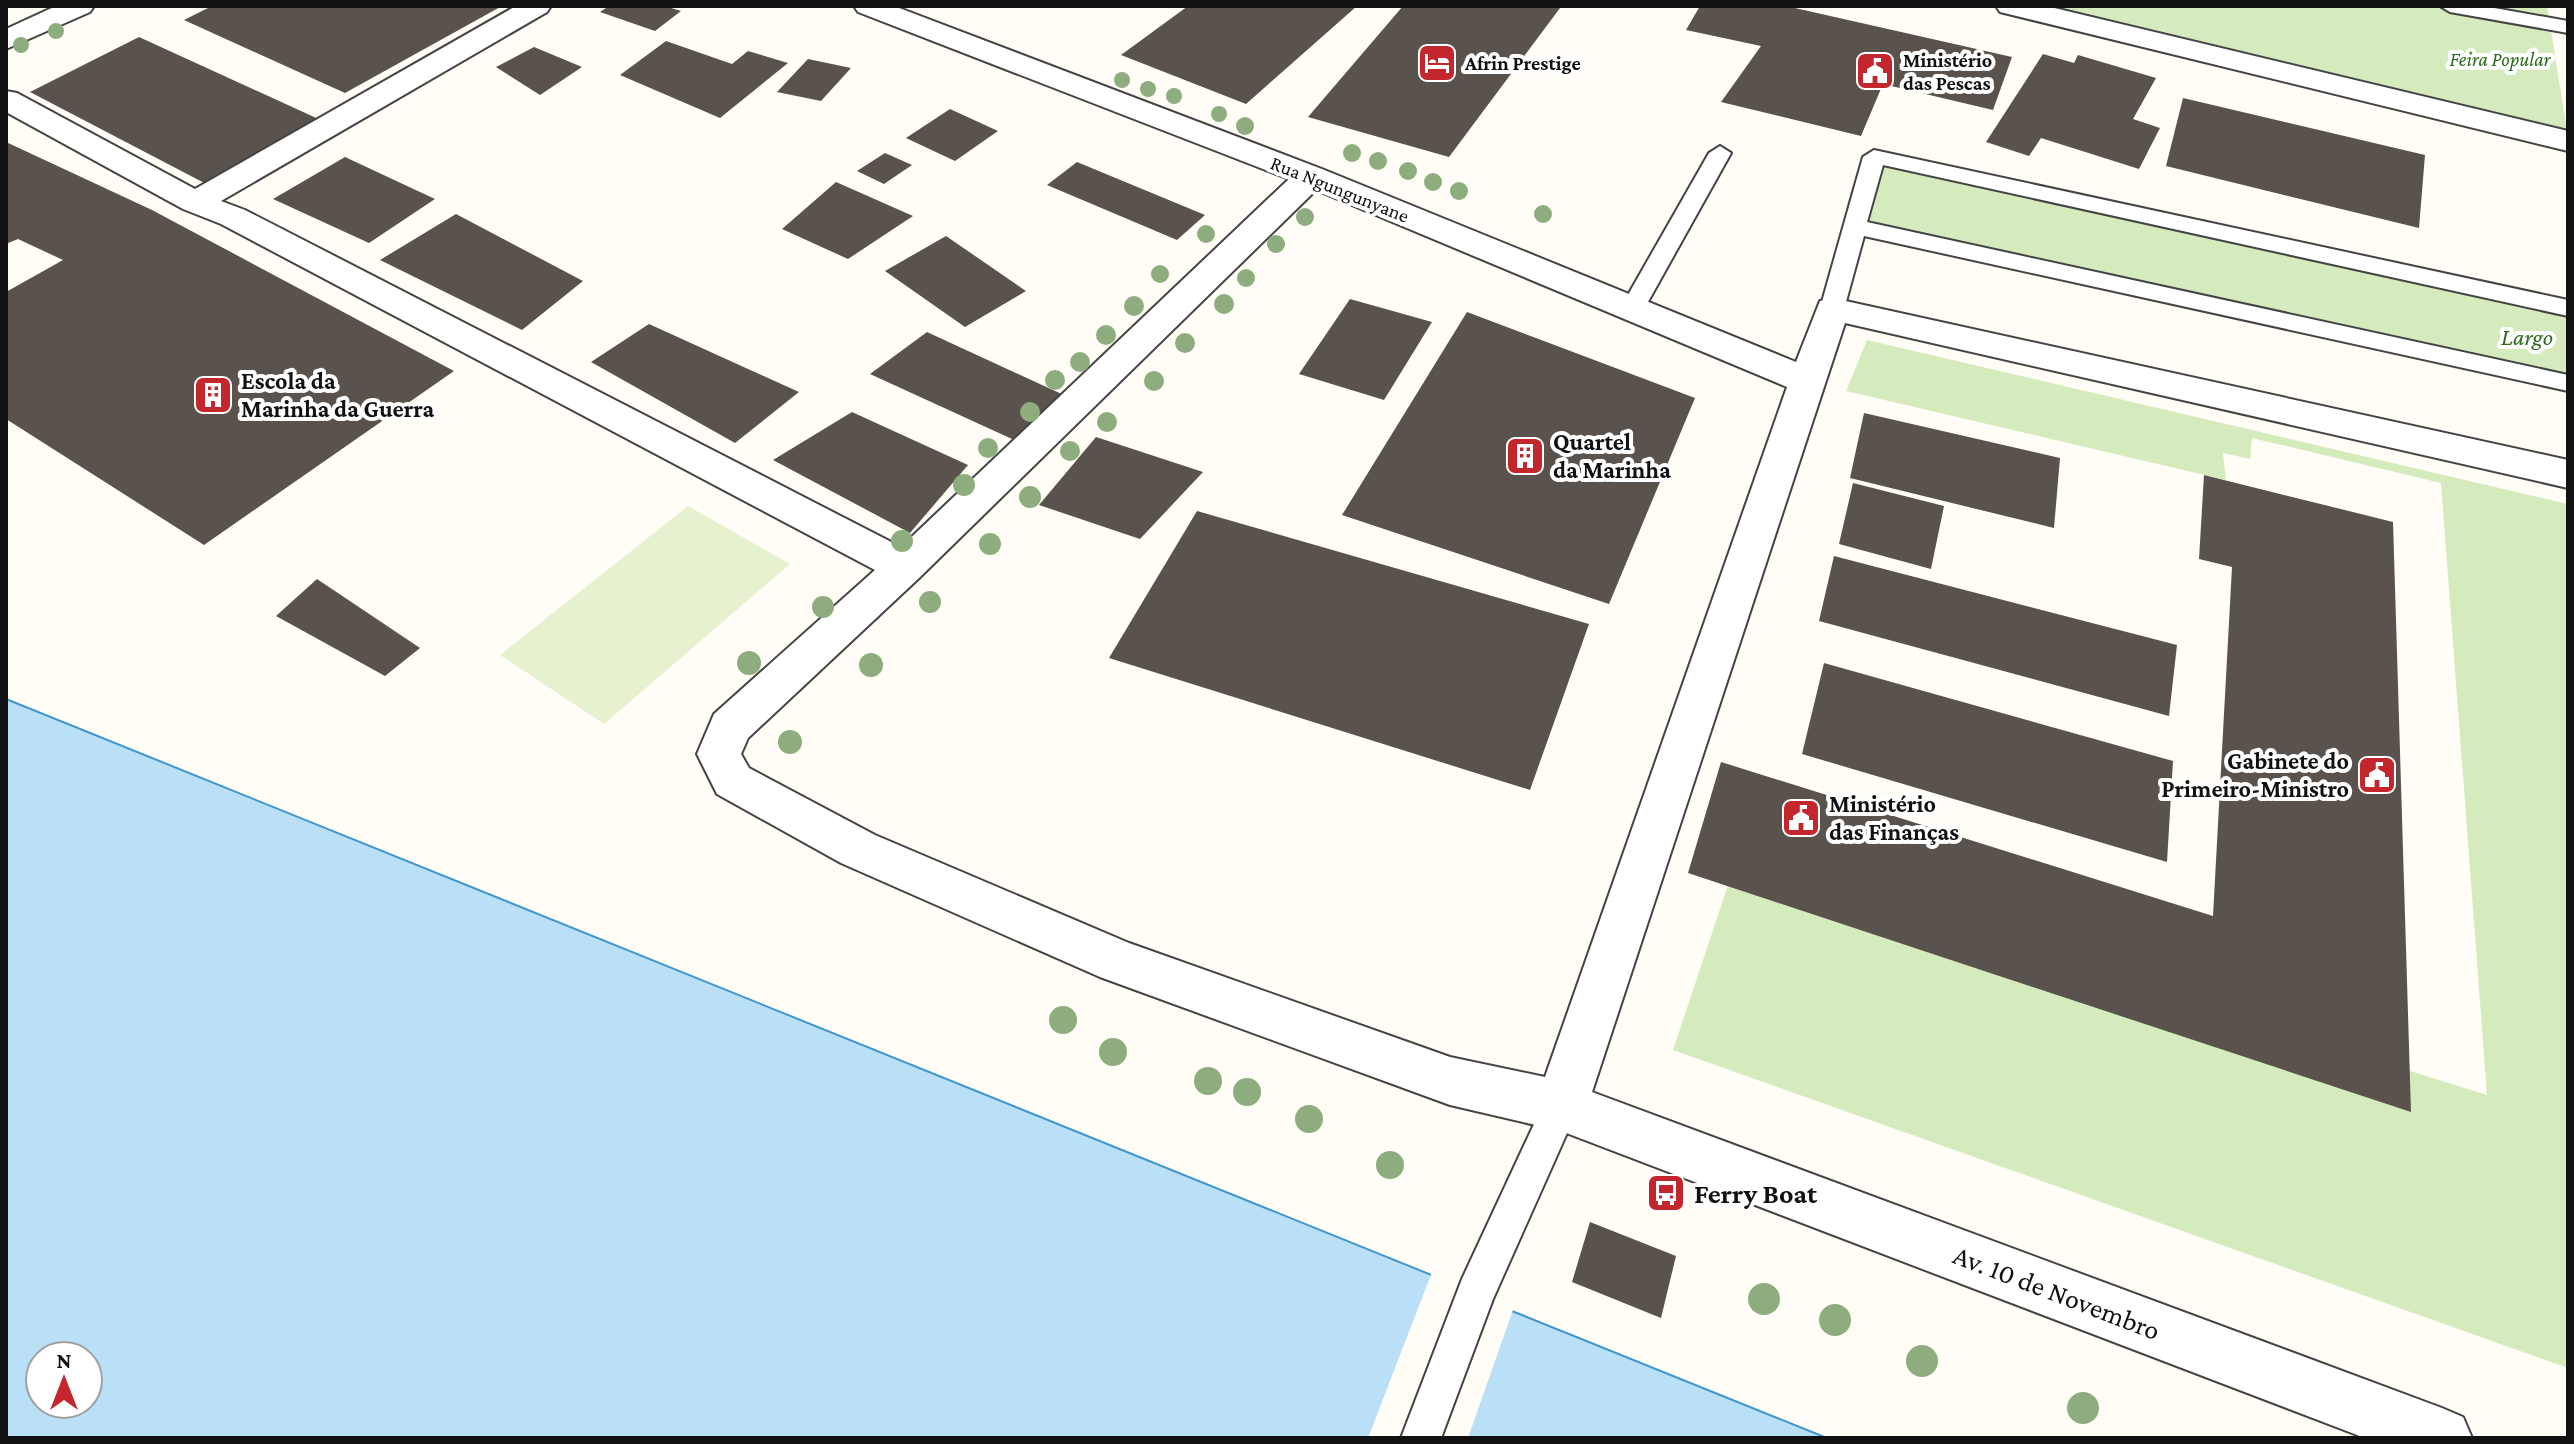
<svg xmlns="http://www.w3.org/2000/svg" width="2574" height="1444" font-family="'Crimson Pro',serif">
	<style>
		.green { fill: #d5ebbd }
		.pitch { fill: #e6f2cf }
		.water { fill: #b9e0f7; stroke: #3f96cf; stroke-width: 2; fill-rule: evenodd }
		.pier { fill: #fffdf5 }
		.building { fill: #5a524d }
		.lines { fill: none; stroke-linecap: round; stroke-linejoin: round }
		.service-casing { stroke: #444; stroke-width: 4 }
		.minor-casing { stroke: #444; stroke-width: 4 }
		.service { fill: #fff; fill-rule: evenodd }
		.minor { fill: #fff; fill-rule: evenodd }
		.tree { fill: #8dad7f }
		.labels { text-anchor: middle; stroke-width: 8; stroke-linejoin: round; paint-order: stroke }
		.far-park-label { font-size: 20px; font-style: italic; fill: #2f6b1f; stroke: #fff }
		.far-poi-label { font-size: 20px; font-weight: bold; fill: #111; stroke: #fff; text-anchor: start }
		.far-street-label { font-size: 20px; fill: #111; stroke: #fff }
		.park-label { font-size: 24px; font-style: italic; fill: #2f6b1f; stroke: #fff }
		.poi-label { font-size: 24px; font-weight: bold; fill: #111; stroke: #fff; text-anchor: start }
		.near-poi-label { font-size: 28px; font-weight: bold; fill: #111; stroke: #fff; text-anchor: start }
		.near-street-label { font-size: 28px; fill: #111; stroke: #fff }
	</style>
	<rect width="100%" height="100%" fill="#fffdf5"/>
	<path class="green" d="M2056,6H2547L2567,130Z
		M1874,157L2568,308V383L1856,227L1846,213C1850,190 1856,173 1874,157Z
		M1867,340L2568,504V1368L1673,1050L1736,861L2487,1095L2441,483L2252,438L2250,459L2223,453L2226,480L1846,391Z"/>
	<path class="pitch" d="M688,506L790,564L604,724L500,655Z"/>
	<path class="water" d="M6,699L1476,1293L1512,1311L1827,1438H6ZM40,1356H88V1404H40Z"/>
	<path class="pier" d="M1432,1272L1514,1307L1468,1438H1368Z"/>
	<path class="building" d="M212,6H502L345,93L184,20Z
		M609,6H665L681,11L655,31L600,12Z
		M1188,6H1357L1246,104L1121,55Z
		M1403,6L1560,8L1449,157L1308,117Z
		M1700,6H1786L2012,57L1993,110L1883,84L1861,136L1721,102L1761,46L1686,30Z
		M139,37L325,122L212,187L30,92Z
		M666,41L732,64L748,51L788,63L720,118L620,75Z
		M534,47L582,67L540,95L496,67Z
		M2043,54L2074,63L2078,55L2156,78L2133,119L2160,128L2139,169L2041,138L2029,156L1986,142Z
		M808,59L851,68L821,101L777,92Z
		M2183,98L2425,155L2419,228L2166,166Z
		M950,109L998,131L955,161L906,138Z
		M6,142L152,210L454,371L204,545L6,419V292L63,260L18,239L6,244Z
		M885,153L912,165L884,184L857,171Z
		M345,157L435,199L369,243L273,199Z
		M1077,162L1205,215L1177,240L1047,185Z
		M836,182L913,216L848,259L782,229Z
		M456,214L583,281L522,330L380,260Z
		M946,236L1026,291L965,327L885,271Z
		M1350,299L1432,322L1384,400L1299,374Z
		M1467,312L1695,398L1609,604L1342,515Z
		M649,324L799,392L735,443L591,362Z
		M927,332L1066,396L1021,443L870,374Z
		M852,412L968,465L910,533L773,460Z
		M1864,413L2060,458L2054,528L1850,478Z
		M1096,437L1203,472L1140,539L1039,505Z
		M2204,475L2393,522L2411,1112L1688,873L1721,762L2213,916L2232,567L2199,559Z
		M1853,483L1944,506L1931,569L1839,544Z
		M1197,511L1589,624L1530,790L1109,658Z
		M1834,556L2177,645L2169,716L1819,621Z
		M317,579L420,648L385,676L276,616Z
		M1824,663L2173,761L2167,862L1802,754Z
		M1590,1222L1676,1256L1661,1318L1572,1282Z"/>
	<g class="lines">
		<defs>
			<path id="service" d="M2440,6H2483L2568,21V33L2450,12Z
				M1720,146L1731,153L1644,309L1640,315H1624L1620,309L1709,153Z
				M1874,150L2568,300V316L1883,165L1867,222L2568,375V391L1864,236L1844,309L1840,315H1824L1820,309L1863,157Z
				M1561,1089L1574,1094L1579,1106L1493,1299L1441,1438H1401L1462,1279L1548,1094Z"/>
			<path id="minor" d="M56,6H94L90,12L6,49V29Z
				M516,6H551L547,12L221,201L245,210L901,547L1289,179L858,12L854,6H894L1322,169L1796,362L1820,301L1832,298L2568,460V488L1845,323L1592,1092L2442,1408L2463,1417L2472,1438H2365L1561,1131L1450,1105L1100,977L841,863L717,794L697,754L714,714L875,570L221,224L183,209L6,112V91L17,93L195,189ZM1316,190L1787,387L1545,1077L1450,1057L1129,943L875,835L749,768L741,754L748,738L919,578Z
				M1996,6H2046L2568,131V151L2000,12Z"/>
		</defs>
		<use href="#service" class="service-casing"/>
		<use href="#minor" class="minor-casing"/>
		<use href="#service" class="service"/>
		<use href="#minor" class="minor"/>
	</g>
	<g class="tree">
		<circle cx="56" cy="31" r="8"/>
		<circle cx="21" cy="45" r="8"/>
		<circle cx="1122" cy="80" r="8"/>
		<circle cx="1148" cy="89" r="8"/>
		<circle cx="1174" cy="96" r="8"/>
		<circle cx="1219" cy="114" r="8"/>
		<circle cx="1245" cy="126" r="9"/>
		<circle cx="1352" cy="153" r="9"/>
		<circle cx="1378" cy="161" r="9"/>
		<circle cx="1408" cy="171" r="9"/>
		<circle cx="1433" cy="182" r="9"/>
		<circle cx="1459" cy="191" r="9"/>
		<circle cx="1543" cy="214" r="9"/>
		<circle cx="1305" cy="217" r="9"/>
		<circle cx="1206" cy="234" r="9"/>
		<circle cx="1276" cy="244" r="9"/>
		<circle cx="1160" cy="274" r="9"/>
		<circle cx="1246" cy="278" r="9"/>
		<circle cx="1224" cy="304" r="10"/>
		<circle cx="1134" cy="306" r="10"/>
		<circle cx="1106" cy="335" r="10"/>
		<circle cx="1185" cy="343" r="10"/>
		<circle cx="1080" cy="362" r="10"/>
		<circle cx="1055" cy="380" r="10"/>
		<circle cx="1154" cy="381" r="10"/>
		<circle cx="1030" cy="412" r="10"/>
		<circle cx="1107" cy="422" r="10"/>
		<circle cx="988" cy="448" r="10"/>
		<circle cx="1070" cy="451" r="10"/>
		<circle cx="964" cy="485" r="11"/>
		<circle cx="1030" cy="497" r="11"/>
		<circle cx="902" cy="541" r="11"/>
		<circle cx="990" cy="544" r="11"/>
		<circle cx="930" cy="602" r="11"/>
		<circle cx="823" cy="607" r="11"/>
		<circle cx="749" cy="663" r="12"/>
		<circle cx="871" cy="665" r="12"/>
		<circle cx="790" cy="742" r="12"/>
		<circle cx="1063" cy="1020" r="14"/>
		<circle cx="1113" cy="1052" r="14"/>
		<circle cx="1208" cy="1081" r="14"/>
		<circle cx="1247" cy="1092" r="14"/>
		<circle cx="1309" cy="1119" r="14"/>
		<circle cx="1390" cy="1165" r="14"/>
		<circle cx="1764" cy="1299" r="16"/>
		<circle cx="1835" cy="1320" r="16"/>
		<circle cx="1922" cy="1361" r="16"/>
		<circle cx="2083" cy="1408" r="16"/>
	</g>
	<defs>
		<symbol id="hotel-square" viewBox="-11 -11 22 22"><rect x="-9" y="-9" width="18" height="18" rx="4" fill="#c4262e" stroke="#fff"/><path d="M-6-4.5h1.5V1H6V5H4.5V3h-9V5H-6ZM-4 0a1.8 1.8 0 1 1 3.6 0ZM.5 0V-2.5h3Q6-2.5 6 0Z" fill="#fff"/></symbol>
		<symbol id="civic-square" viewBox="-11 -11 22 22"><rect x="-9" y="-9" width="18" height="18" rx="4" fill="#c4262e" stroke="#fff"/><path d="M-.6-6.5H3V-4.5H.6V-3L4-1V1h2V6H-6V1h2V-1L-.6-3ZM-1.2 2.5V6h2.4V2.5Z" fill="#fff"/></symbol>
		<symbol id="building-square" viewBox="-11 -11 22 22"><rect x="-9" y="-9" width="18" height="18" rx="4" fill="#c4262e" stroke="#fff"/><path d="M-4-6H4V6H1V3H-1V6H-4ZM-2.5-4.3h1.7v1.8h-1.7ZM.8-4.3h1.7v1.8H.8ZM-2.5-1h1.7V.8h-1.7ZM.8-1h1.7V.8H.8Z" fill="#fff"/></symbol>
		<symbol id="bus-square" viewBox="-11 -11 22 22"><rect x="-9" y="-9" width="18" height="18" rx="4" fill="#c4262e" stroke="#fff"/><path d="M-5-6H5V4H4V6H2V4H-2V6H-4V4H-5ZM-3.5-4V0h7V-4ZM-3.5 1.2v1.5H-2V1.2ZM2 1.2v1.5H3.5V1.2Z" fill="#fff"/></symbol>
	</defs>
	<g fill-rule="evenodd">
		<use href="#hotel-square" x="1415" y="41" width="44" height="44"/>
		<use href="#civic-square" x="1853" y="49" width="44" height="44"/>
		<use href="#building-square" x="191" y="373" width="44" height="44"/>
		<use href="#building-square" x="1503" y="434" width="44" height="44"/>
		<use href="#civic-square" x="2355" y="753" width="44" height="44"/>
		<use href="#civic-square" x="1779" y="796" width="44" height="44"/>
		<use href="#bus-square" x="1644" y="1171" width="44" height="44"/>
	</g>
	<g class="labels">
		<g class="far-park-label">
			<text x="2500" y="66">Feira Popular</text>
		</g>
		<g class="far-poi-label">
			<text x="1903" y="67">Ministério<tspan x="1903" dy="23">das Pescas</tspan></text>
			<text x="1465" y="70">Afrin Prestige</text>
		</g>
		<g class="far-street-label">
			<text transform="translate(1340 189) rotate(22)" y="7">Rua Ngungunyane</text>
		</g>
		<g class="park-label">
			<text x="2527" y="345">Largo</text>
		</g>
		<g class="poi-label">
			<text x="241" y="389">Escola da<tspan x="241" dy="28">Marinha da Guerra</tspan></text>
			<text x="1553" y="450">Quartel<tspan x="1553" dy="28">da Marinha</tspan></text>
			<text x="2349" y="769" text-anchor="end">Gabinete do<tspan x="2349" dy="28">Primeiro-Ministro</tspan></text>
			<text x="1829" y="812">Ministério<tspan x="1829" dy="28">das Finanças</tspan></text>
		</g>
		<g class="near-poi-label">
			<text x="1694" y="1203">Ferry Boat</text>
		</g>
		<g class="near-street-label">
			<text transform="translate(2057 1292) rotate(21)" y="10">Av. 10 de Novembro</text>
		</g>
	</g>
	<rect width="2574" height="1444" fill="none" stroke="#111111" stroke-width="16"/>
	<g transform="translate(64 1380)"><circle r="38" fill="#ffffff" stroke="#a0a0a0" stroke-width="2"/>
	<path d="M0-6L14 30L0 20L-14 30Z" fill="#c4262e"/>
	<text y="-12" font-size="22" font-weight="bold" text-anchor="middle" fill="#111111">N</text>
	</g>
</svg>
